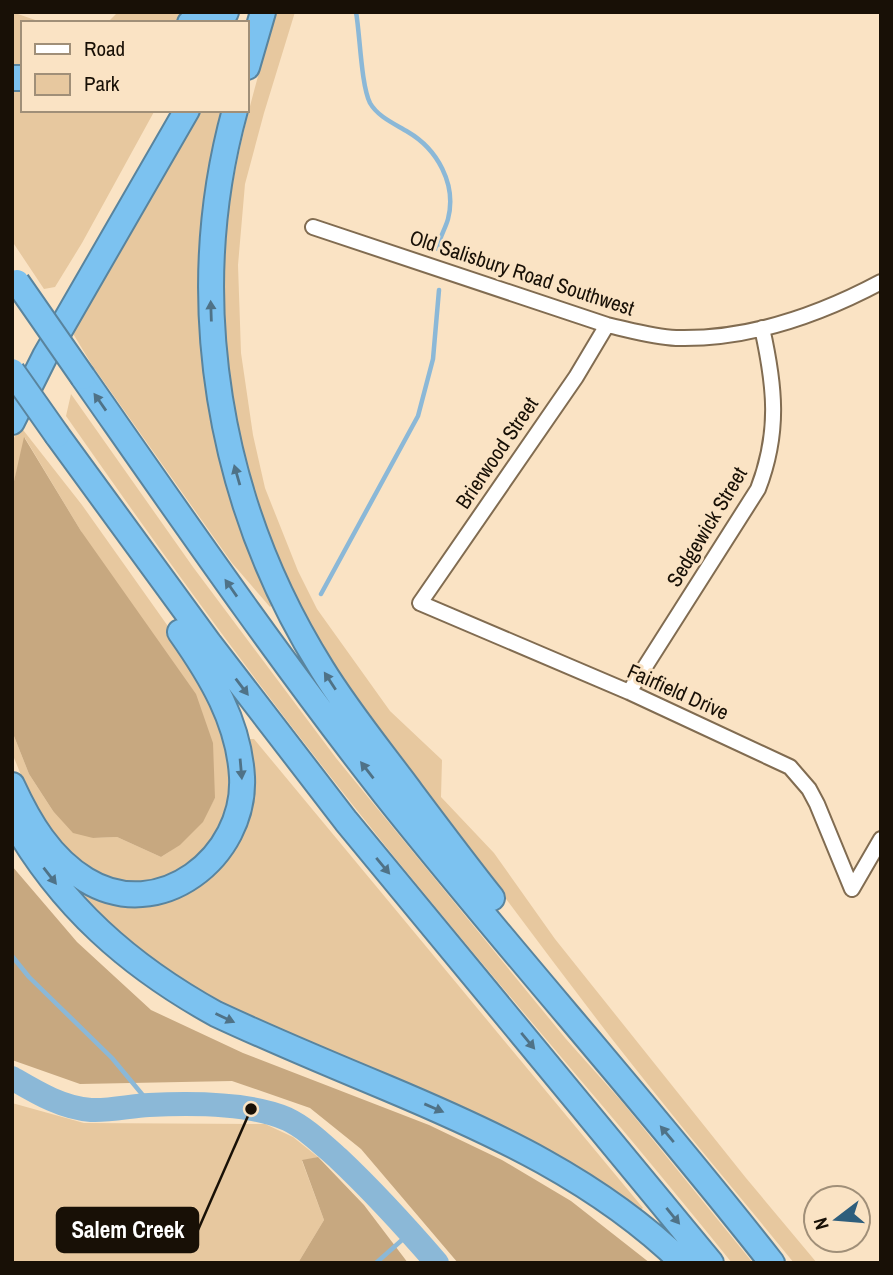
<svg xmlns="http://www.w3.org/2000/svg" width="893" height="1275" font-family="'Archivo Narrow',sans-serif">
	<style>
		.green { fill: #e7c89f }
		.forest { fill: #c7a880 }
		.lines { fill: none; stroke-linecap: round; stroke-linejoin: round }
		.stream { stroke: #8bb8d7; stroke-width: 4.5 }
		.river { stroke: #8bb8d7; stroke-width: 24 }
		.minor-casing { stroke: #816c51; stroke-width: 18 }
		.motorway-casing { stroke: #59849e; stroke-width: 28 }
		.minor { stroke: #fff; stroke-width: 14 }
		.motorway { stroke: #7cc2f0; stroke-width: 24 }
		.motorway-bridge-casing { stroke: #59849e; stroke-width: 28; stroke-linecap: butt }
		.motorway-bridge { stroke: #7cc2f0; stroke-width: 24 }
		.oneway { fill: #4f7287 }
		.labels { text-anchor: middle; stroke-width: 6; stroke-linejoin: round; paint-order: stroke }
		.street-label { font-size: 21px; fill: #181006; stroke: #fae3c4 }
		.leader { fill: none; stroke: #181006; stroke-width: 2.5 }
		.callout-dot { fill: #181006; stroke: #fae3c4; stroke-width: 2.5 }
		.callout { fill: #181006; stroke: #181006; stroke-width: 2.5 }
		.callout-label { font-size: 23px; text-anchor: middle; font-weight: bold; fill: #fff }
	</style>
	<rect width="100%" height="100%" fill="#fae3c4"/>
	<path class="green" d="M12,12L44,23H23V68L12,67Z
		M118,12H189L176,23H101L110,20Z
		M277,12H295L264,113L245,184L238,265L241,353L253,435L265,488L298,571L317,609L390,711L442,760L441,797L494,853L555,939L746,1178L817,1263H794C733,1188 671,1115 612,1039C562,974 513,909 465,843C412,772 353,703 310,626C244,506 207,337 230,201C240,138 258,73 277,12Z
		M12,82L23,83V110H155L82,243L55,287L44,289L12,241Z
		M193,110H223C212,158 205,205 201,254L275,602L270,607L232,563L92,365L69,327Z
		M71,394L193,567L336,758L566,1039L623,1103L753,1263H732C608,1108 475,960 352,804C252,678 158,548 66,416Z
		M20,426L82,505L199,670L234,766L227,822L201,860L155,883H119L84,869L50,830L28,792L12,753V731L29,774L53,811L93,838L117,837L161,857C186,842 201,824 215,798L81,531L25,438L12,490V442Z
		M250,739H254L643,1208L637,1213L205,998L138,955L78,893L84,885L100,893L208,873Z
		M12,1103L84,1123L265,1124L293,1137L318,1157L302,1161L324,1220L298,1263H12Z"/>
	<path class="forest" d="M24,437L81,531L196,694L213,743L215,798L203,822L180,845L161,857L117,837L93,838L73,833L53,811L29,774L12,731V490Z
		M12,866L77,942L151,1010L243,1053L429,1125L502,1160L571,1201L650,1263H458L361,1149L310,1108L232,1081L80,1084L12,1060Z
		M318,1157L364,1205L408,1263H298L324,1220L302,1160Z"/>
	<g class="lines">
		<path class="stream" d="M356,12C360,34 361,85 370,103C378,117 395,124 408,132C437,149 457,184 448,219C445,230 439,237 438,249
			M321,594L418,416L433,359L439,290
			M12,956L29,977L112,1058L151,1105
			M376,1263L411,1232"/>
		<path class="river" d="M12,1078C36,1092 62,1108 91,1110C110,1111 130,1106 149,1105C189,1103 250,1103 287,1119C306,1128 322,1144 338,1158C373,1191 405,1226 437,1263"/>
		<defs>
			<path id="minor" d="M313,227L607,325C630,330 653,337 676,338C747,340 819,315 881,282
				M607,325L576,377L420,603L629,692L790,767L809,789L817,804L852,889
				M629,692L758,489C780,432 775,386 762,328
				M852,889L881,839"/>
			<path id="motorway" d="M190,23L202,12
				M220,23L226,12
				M247,67L263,12
				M12,78H23
				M235,110C183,299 218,503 322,669C346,708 375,744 402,780C432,820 461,859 492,898
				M83,377C181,517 278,658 384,793C510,952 647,1103 772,1263
				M12,422L45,356L187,110
				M57,435L209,643L346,821L711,1263
				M12,785C29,822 50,858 86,880C159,925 246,857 242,777C239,722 211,676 180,632
				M12,819C61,906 129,966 216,1014C272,1040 329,1064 387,1088C494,1133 599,1181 683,1263"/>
		</defs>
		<use href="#minor" class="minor-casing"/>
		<use href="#motorway" class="motorway-casing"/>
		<use href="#minor" class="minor"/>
		<use href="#motorway" class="motorway"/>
		<defs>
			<path id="motorway-bridge" d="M17,282L83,377
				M12,371L57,435"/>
		</defs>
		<use href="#motorway-bridge" class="motorway-bridge-casing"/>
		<use href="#motorway-bridge" class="motorway-bridge"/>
	</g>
	<defs><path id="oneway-solid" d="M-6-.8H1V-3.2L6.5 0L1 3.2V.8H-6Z" transform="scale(1.75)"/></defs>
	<g class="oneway">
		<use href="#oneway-solid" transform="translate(211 311) rotate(-92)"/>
		<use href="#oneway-solid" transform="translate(100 402) rotate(-125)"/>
		<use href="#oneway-solid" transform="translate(237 475) rotate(-106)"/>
		<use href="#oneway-solid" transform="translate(231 588) rotate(-125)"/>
		<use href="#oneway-solid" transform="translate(330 681) rotate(-123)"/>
		<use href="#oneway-solid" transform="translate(242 687) rotate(53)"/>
		<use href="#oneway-solid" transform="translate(241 769) rotate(85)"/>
		<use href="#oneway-solid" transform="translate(367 770) rotate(-128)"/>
		<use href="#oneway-solid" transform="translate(383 866) rotate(50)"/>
		<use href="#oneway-solid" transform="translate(50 876) rotate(52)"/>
		<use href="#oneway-solid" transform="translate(225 1018) rotate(25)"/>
		<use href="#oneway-solid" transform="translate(528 1041) rotate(50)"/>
		<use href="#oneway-solid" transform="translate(434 1108) rotate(23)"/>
		<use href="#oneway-solid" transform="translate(667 1134) rotate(-130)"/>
		<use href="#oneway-solid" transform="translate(673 1216) rotate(51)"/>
	</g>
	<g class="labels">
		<g class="street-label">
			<text transform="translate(522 273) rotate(18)" y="7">Old Salisbury Road Southwest</text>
			<text transform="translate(497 453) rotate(-56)" y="7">Brierwood Street</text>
			<text transform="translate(707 527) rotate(-59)" y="7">Sedgewick Street</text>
			<text transform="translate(678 692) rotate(24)" y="7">Fairfield Drive</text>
		</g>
	</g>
	<path class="leader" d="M251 1109L198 1230"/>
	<circle class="callout-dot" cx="251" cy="1109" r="7"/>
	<rect class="callout" x="57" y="1208" width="141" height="44" rx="7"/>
	<g class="callout-label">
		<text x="128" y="1238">Salem Creek</text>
	</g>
	<rect width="893" height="1275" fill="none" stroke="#181006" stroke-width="28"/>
	<rect x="21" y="21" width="228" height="91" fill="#fae3c4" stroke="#a08f78" stroke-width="2"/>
	<rect x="35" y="44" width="35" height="10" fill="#ffffff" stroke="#a08f78" stroke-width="2"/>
	<text x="84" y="56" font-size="21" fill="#181006">Road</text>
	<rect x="35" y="74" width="35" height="21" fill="#e7c89f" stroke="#a08f78" stroke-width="2"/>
	<text x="84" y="91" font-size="21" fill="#181006">Park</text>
	<g transform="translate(837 1219) rotate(254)"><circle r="33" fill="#fae3c4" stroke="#a08f78" stroke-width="2"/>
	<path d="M0-5L12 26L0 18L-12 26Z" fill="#2e5e7c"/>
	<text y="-10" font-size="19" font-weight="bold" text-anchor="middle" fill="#181006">N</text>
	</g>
</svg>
